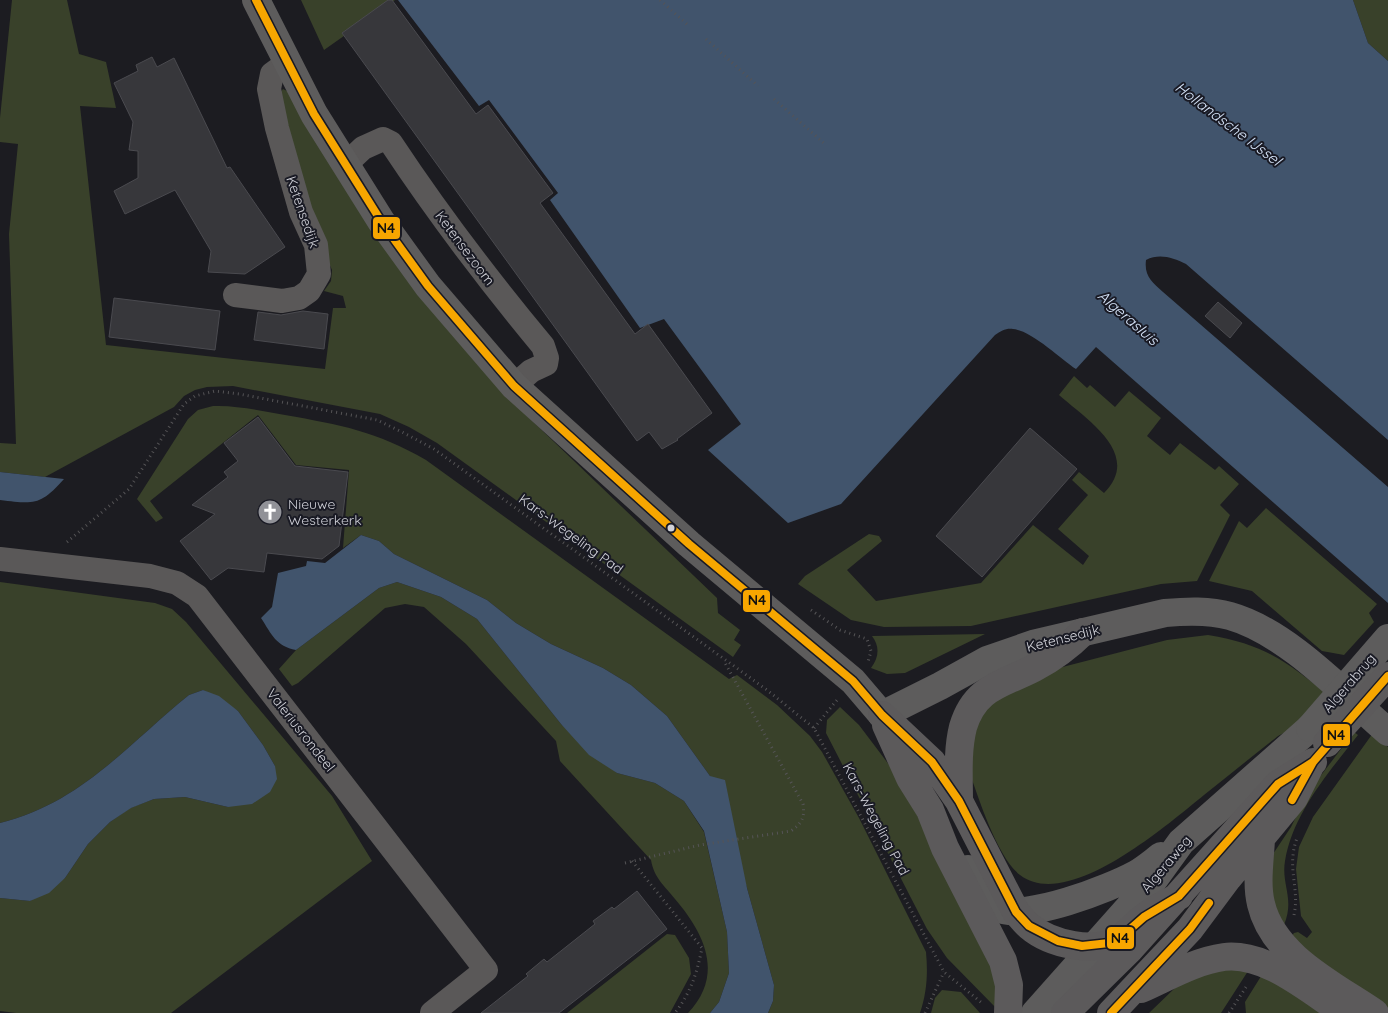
<svg xmlns="http://www.w3.org/2000/svg" width="1388" height="1013" font-family="Quicksand,sans-serif">
	<style>
		.green { fill: #39412a }
		.water { fill: #41546c }
		.building { fill: #37373b; stroke: #4a4a4f }
		.lines { fill: none; stroke-linecap: round; stroke-linejoin: round }
		.path { stroke: #555456; stroke-width: 3; stroke-dasharray: 1 4; stroke-linecap: butt }
		.street { stroke: #5a5858; stroke-width: 24 }
		.secondary { stroke: #5d5c5c; stroke-width: 28 }
		.primary { stroke: #5c5a5b; stroke-width: 28 }
		.secondary-bridge { stroke: #5d5c5c; stroke-width: 28 }
		.primary-bridge { stroke: #5c5a5b; stroke-width: 28 }
		.bus-1-casing { stroke: #191a24; stroke-width: 11 }
		.bus-1 { stroke: #f7a600; stroke-width: 8 }
		.bus-dot { fill: #d0d1d8; stroke: #191a24; stroke-width: 2 }
		.labels { text-anchor: middle; stroke-width: 4; stroke-linejoin: round; paint-order: stroke }
		.street-label { font-size: 14px; fill: #d0d1d8; stroke: #191a24 }
		.poi-label { font-size: 14px; fill: #d0d1d8; stroke: #191a24; text-anchor: start }
		.water-label { font-size: 15px; font-style: italic; fill: #d5e3f8; stroke: #191a24 }
		.line-badge { stroke: #191a24; stroke-width: 2 }
		.pale-badge-label { font-size: 14px; text-anchor: middle; font-weight: bold; fill: #111 }
	</style>
	<rect width="100%" height="100%" fill="#1c1c21"/>
	<path class="green" d="M12,0H67L79,54L106,62L116,108L80,106L106,345L325,369L333,308H346L343,296L324,291L331,281L332,270L307,212L279,94L283,89L289,92L501,391L717,598L718,613L740,630L734,640L741,645L733,657L437,443L409,427L380,414L233,386L207,387L195,390L184,396L174,407L45,477L0,472V443L16,444L9,234L18,144L0,142V118Z
		M301,0H395L324,50Z
		M1353,0H1388V61L1368,43Z
		M1074,376L1087,388L1090,385L1115,407L1129,391L1161,418L1147,436L1170,455L1180,443L1215,470L1219,466L1239,484L1220,505L1230,515L1197,581L1161,584L971,626L884,627L851,620L798,584L805,576L869,534L879,536L882,541L847,570L876,601L981,583L1033,525L1083,565L1089,556L1058,529L1088,495L1072,480L1079,472L1104,493C1143,454 1086,419 1059,395Z
		M213,406C237,405 261,411 285,415C341,425 376,431 426,460L729,679L737,675L777,705L810,736L822,752L859,818L926,952C928,973 927,992 920,1013H768L773,1001L774,985L747,888L710,776L667,716L631,685L603,668L551,644L516,623L487,600L394,554L379,541L361,535L343,548L349,470L296,465L258,415L150,501L163,518L156,522L137,499L188,419L198,410Z
		M1266,508L1377,604L1369,613L1374,622L1344,655L1322,651L1252,591L1209,581L1239,521L1247,528Z
		M0,582L155,603L172,609L186,622L332,796L372,861L171,1013H16L0,1011V898L30,901L65,878L88,844L110,822L130,808L154,799L185,797L228,807L275,766L263,745L238,711L203,690L189,695C127,745 81,803 0,823Z
		M397,582L441,597L477,619L561,724L617,773L655,783L684,801L704,832L727,932L729,973L719,1002L710,1013H688C725,974 704,933 675,899C664,885 654,878 651,860L560,761L556,741L466,644L424,607L405,604L385,608L298,683L292,686L279,669L296,650L379,588Z
		M985,634L905,673L887,674L871,668C879,657 880,647 872,636Z
		M1208,635C1267,645 1287,662 1332,698L1301,724L1278,736C1254,755 1229,775 1204,795C1168,824 1068,912 1020,875C997,857 979,799 969,771L967,757L982,706L1051,670L1167,640Z
		M840,707L859,725L893,770L992,955L999,1011L947,958L927,929L826,733L827,720Z
		M1354,732L1358,735C1329,772 1293,813 1285,861C1281,885 1295,898 1284,925L1269,911L1273,854L1291,827L1309,791Z
		M1373,733L1388,747V1013L1287,942L1294,933L1298,932L1307,938L1312,932L1301,916L1296,869L1299,847L1313,817Z
		M667,934L675,935L689,958L691,974L670,1013H567Z
		M1250,968L1221,1013H1149L1177,986L1209,970Z
		M1263,973L1324,1013H1246L1245,1002Z
		M942,990L961,992L980,1013H931L935,998Z"/>
	<path class="water" d="M398,0H1353L1368,43L1388,61V440L1186,264C1173,258 1160,253 1146,260C1144,276 1152,282 1163,292L1388,487V603L1096,347L1076,369C1061,359 1031,330 1013,329C1006,328 1001,331 995,335L841,504L788,523L708,450L741,424L664,319L640,328L550,200L558,193L489,100L479,106Z
		M0,472L64,479C40,506 34,504 0,500Z
		M361,535L379,541L394,554L487,600L516,623L551,644L603,668L631,685L667,716L710,776L725,780L747,888L774,985L773,1001L768,1013H710L719,1002L729,973L727,932L704,831L684,801L655,783L617,773L589,755L561,724L477,619L441,597L397,582L379,588L296,650C276,646 272,635 261,618L272,607L278,573L306,566L307,561L325,563Z
		M203,690L219,696L238,711L263,745L275,766L277,779L270,792L252,804L228,807L185,797L154,799L131,808L110,822L88,844L65,878L49,893L30,901L0,898V823C81,803 127,745 189,695Z"/>
	<path class="building" d="M388,0H392L476,114L488,105L553,193L540,203L635,334L648,324L712,413L677,439L678,440L662,449L649,432L637,441L342,33Z
		M152,57L157,67L174,58L227,168L230,167L285,247L245,274L208,272L211,251L175,190L125,214L114,191L138,178V151L129,150L133,122L114,83L138,71L136,65Z
		M114,298L220,311L215,350L109,337Z
		M1218,302L1242,323L1230,338L1205,316Z
		M303,311L328,314L324,349L254,340L258,312L281,315Z
		M258,417L295,466L348,472L339,546L322,559L267,553L264,572L228,568L211,580L180,541L215,514L192,505L228,477L224,472L238,461L224,443Z
		M1030,428L1077,469L982,577L936,536Z
		M637,891L667,929L559,1013H481L528,976L526,974L544,959L547,962L595,924L593,921L612,907L614,909Z"/>
	<g class="lines">
		<path class="path" d="M660,0L689,26
			M706,39L758,86
			M774,99L826,145
			M67,542L129,489L184,404L195,396L215,391L239,394L377,420L404,433L434,449L767,690L814,728L944,972L982,1003
			M811,610L840,630L867,639L871,651L868,662
			M814,728L837,700
			M632,861L702,948C697,973 691,992 675,1013
			M625,863L700,845L791,831C802,823 805,818 803,804L724,661
			M1294,915C1300,888 1286,868 1297,838
			M925,1013L944,972
			M1229,1013L1248,984"/>
		<path class="street" d="M346,164L363,148L383,139L391,143C438,214 489,281 543,346L547,358L546,364L531,371L514,386
			M235,295L282,301L299,298L309,291L319,274L316,245L301,212L277,128L269,89L272,74L287,63
			M0,559L150,576L177,583L197,596L486,970L432,1013"/>
		<path class="secondary" d="M256,0L314,114L381,221L428,286L514,386L689,544L853,681L882,715L940,686L987,660L1033,644L1165,613C1187,611 1209,610 1230,616C1287,632 1343,693 1388,732
			M968,869C979,880 982,901 997,908C1025,922 1110,888 1136,874C1145,869 1153,862 1161,856
			M1035,1013L1155,878L1181,842L1310,728"/>
		<path class="primary" d="M882,715L932,762L959,801L1016,912C1020,916 1024,922 1029,926C1050,944 1096,955 1120,938C1128,933 1135,924 1143,918C1154,909 1167,903 1179,896
			M886,725L910,778L930,810L945,848L1003,961L1009,985L1008,1013
			M959,801C959,777 957,751 963,727C975,687 1001,685 1034,668C1053,658 1068,647 1083,632
			M1261,839C1260,860 1256,884 1261,904C1273,956 1334,985 1375,1013
			M1141,989C1168,977 1195,961 1224,957C1266,952 1310,991 1344,1013
			M1065,1013L1130,949L1278,784L1313,762
			M1111,1013L1190,929L1228,878L1294,798L1311,764"/>
		<path class="secondary-bridge" d="M1310,728L1388,638"/>
		<path class="primary-bridge" d="M1327,743L1388,676"/>
		<defs>
			<path id="bus-1" d="M256,0L314,114L381,221L428,286L514,386L689,544L853,681L882,715L932,762L959,801L1016,912L1029,926L1058,941L1082,946L1109,943L1119,939L1144,917L1179,896L1278,784L1313,762
				M1292,800L1313,762L1388,676
				M1111,1013L1190,929L1209,903"/>
		</defs>
		<use href="#bus-1" class="bus-1-casing"/>
		<use href="#bus-1" class="bus-1"/>
	</g>
	<defs>
		<symbol id="church-disc" viewBox="-11 -11 22 22"><circle r="9.5" fill="#919298" stroke="#191a24"/><path d="M-1.2-6h2.4v3.5h3.3v2.4h-3.3V6h-2.4V-.1h-3.3v-2.4h3.3Z" fill="#fff"/></symbol>
	</defs>
	<g fill-rule="evenodd">
		<use href="#church-disc" x="256" y="498" width="28" height="28"/>
	</g>
	<circle class="bus-dot" cx="671" cy="528" r="4.5"/>
	<g class="labels">
		<g class="street-label">
			<text transform="translate(303 212) rotate(71)" y="5">Ketensedijk</text>
			<text transform="translate(465 248) rotate(53)" y="5">Ketensezoom</text>
			<text transform="translate(571 534) rotate(36)" y="5">Kars-Wegeling Pad</text>
			<text transform="translate(1063 638) rotate(-14)" y="5">Ketensedijk</text>
			<text transform="translate(1349 683) rotate(-49)" y="5">Algerabrug</text>
			<text transform="translate(301 730) rotate(52)" y="5">Valeriusrondeel</text>
			<text transform="translate(876 819) rotate(62)" y="5">Kars-Wegeling Pad</text>
			<text transform="translate(1166 864) rotate(-50)" y="5">Algeraweg</text>
		</g>
		<g class="poi-label">
			<text x="288" y="509">Nieuwe<tspan x="288" dy="16">Westerkerk</tspan></text>
		</g>
		<g class="water-label">
			<text transform="translate(1228 124) rotate(37)" y="5">Hollandsche IJssel</text>
			<text transform="translate(1128 318) rotate(41)" y="5">Algerasluis</text>
		</g>
	</g>
	<g class="line-badge">
		<rect x="372" y="216" width="29" height="24" rx="5" fill="#f7a600"/>
		<rect x="742" y="589" width="29" height="24" rx="5" fill="#f7a600"/>
		<rect x="1322" y="723" width="29" height="24" rx="5" fill="#f7a600"/>
		<rect x="1106" y="926" width="29" height="24" rx="5" fill="#f7a600"/>
	</g>
	<g class="pale-badge-label">
		<text x="386" y="233">N4</text>
		<text x="757" y="605">N4</text>
		<text x="1336" y="740">N4</text>
		<text x="1120" y="943">N4</text>
	</g>
</svg>
